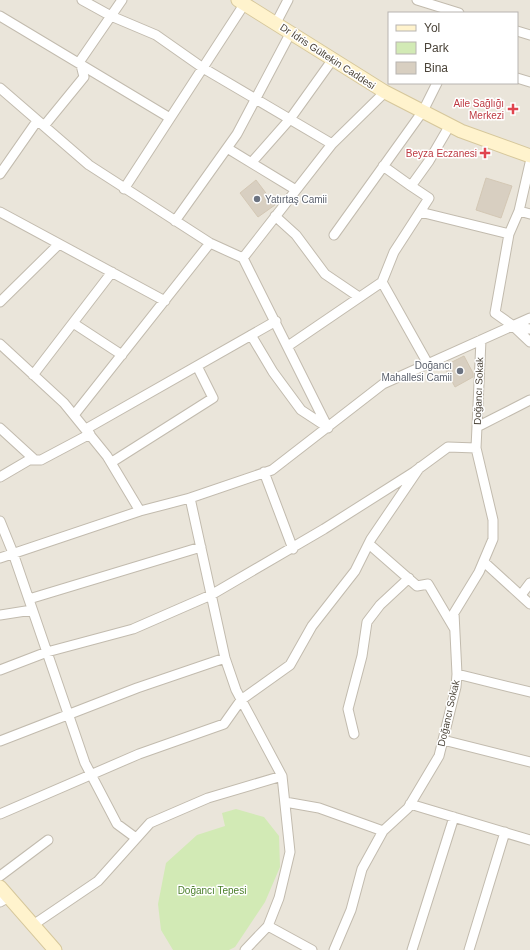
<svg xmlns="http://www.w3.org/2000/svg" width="530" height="950" font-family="Arial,sans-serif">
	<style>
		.residential { fill: #eae5da; fill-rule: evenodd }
		.green { fill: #d2eab5 }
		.building { fill: #d8cfc1; stroke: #d3c7b4 }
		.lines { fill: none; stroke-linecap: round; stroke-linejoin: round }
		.street-casing { stroke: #c2bbae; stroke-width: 11 }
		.secondary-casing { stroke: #d6c79b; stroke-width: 15 }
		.street { stroke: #fff; stroke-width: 9 }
		.secondary { stroke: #fff3cd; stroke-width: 13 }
		.health-dot { fill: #e0444e; stroke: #fff; stroke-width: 1.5 }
		.worship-dot { fill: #6b7280; stroke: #fff; stroke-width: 1.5 }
		.labels { text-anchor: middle; stroke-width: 3; stroke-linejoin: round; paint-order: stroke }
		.street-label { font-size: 10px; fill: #4b4439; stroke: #fff }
		.health-label { font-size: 10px; fill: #be3a42; stroke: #fff; text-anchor: end }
		.worship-label { font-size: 10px; fill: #5b616d; stroke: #fff; text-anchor: start }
		.park-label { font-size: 10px; fill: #4a7f2a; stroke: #fff }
	</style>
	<rect width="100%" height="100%" fill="#f6f3ec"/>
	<path class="residential" d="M0,0H530V950H0ZM389,13H517V83H389Z"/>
	<path class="green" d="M236,809L264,817L279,836L280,867L265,902L235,947L229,950H173L161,930L158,904L166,863L197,835L225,826L222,813Z"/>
	<path class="building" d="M486,178L512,186L501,218L476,210Z
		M256,180L275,205L258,217L240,193Z
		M464,356L473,373V377L455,387L444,366Z"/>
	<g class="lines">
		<defs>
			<path id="street" d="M82,0L111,16L156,35L203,68L332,144
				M417,0L459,13
				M0,16L170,118
				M276,23L288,0
				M517,31L530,35
				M517,78L530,82
				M0,88L89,165L210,243L243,258L328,428
				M44,126L84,77L80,61L122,0
				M227,148L296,190
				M252,162L290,119L333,59
				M530,163L519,211L509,234L495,313L512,325L530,329
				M383,166L411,186
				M0,174L37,121
				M124,189L245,3
				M519,211L530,214
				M0,212L165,301
				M420,212L509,234
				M275,216L296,235L325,274L359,297
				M175,221L237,134L291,32
				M334,235L423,111L437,83
				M243,258L332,144L385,92
				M0,302L59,244
				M73,323L122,355
				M512,325L530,342
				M251,335L273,372L301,410L327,427
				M0,344L64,403L107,456L140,511
				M288,346L382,282
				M428,364L382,282L394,252L429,198L411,186L429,161L450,125
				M33,375L112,272
				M74,415L210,243
				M477,427L530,400
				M0,428L35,460
				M86,429L276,321
				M112,462L213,398L197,366
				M264,472L293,549
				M0,477L29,460H41L90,434
				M190,498L225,658L236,690L282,776L290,852L279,898L268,926L245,950
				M0,521L13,553L85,763L117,824L136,838
				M369,544L417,586L428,584L454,628
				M0,558L140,511L190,498L272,470L383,384L530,318
				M484,562L530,604
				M521,595L530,583
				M29,599L201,547
				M0,615L32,610
				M0,670L47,652L133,629L211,595L324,529L414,472L448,447L476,448
				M457,674L530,692
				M354,734L348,709L362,656L367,622L380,605L409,578
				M443,740L530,762
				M0,741L137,688L225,658
				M285,802L319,808L383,831
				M410,804L530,840
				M0,814L139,754L224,724L241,700L290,665L312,626L355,571L371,539L420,467
				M0,876L48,840
				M0,902L9,897
				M33,925L98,881L150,823L208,798L282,776
				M268,926L312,950
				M334,950L351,910L362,869L383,831L408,808L439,756L456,687L457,674L454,613L479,572L493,539V520L476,448L481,340
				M412,950L454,817
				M469,950L505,832"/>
			<path id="secondary" d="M238,0L385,92L461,131L530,156
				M0,887L55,950"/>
		</defs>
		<use href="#street" class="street-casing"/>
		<use href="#secondary" class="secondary-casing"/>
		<use href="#street" class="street"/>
		<use href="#secondary" class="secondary"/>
	</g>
	<g class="health-dot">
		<path d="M511 103h4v4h4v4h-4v4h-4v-4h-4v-4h4z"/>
		<path d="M483 147h4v4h4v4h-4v4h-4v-4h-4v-4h4z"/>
	</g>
	<g class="worship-dot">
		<circle cx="257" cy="199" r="4"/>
		<circle cx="460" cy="371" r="4"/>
	</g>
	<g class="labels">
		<g class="street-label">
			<text transform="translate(328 56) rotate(33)" y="4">Dr İdris Gültekin Caddesi</text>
			<text transform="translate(478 391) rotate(-88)" y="4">Doğancı Sokak</text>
			<text transform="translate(448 713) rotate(-77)" y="4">Doğancı Sokak</text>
		</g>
		<g class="health-label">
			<text x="504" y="107">Aile Sağlığı<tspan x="504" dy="12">Merkezi</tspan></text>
			<text x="477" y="157">Beyza Eczanesi</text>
		</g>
		<g class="worship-label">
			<text x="265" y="203">Yatırtaş Camii</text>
			<text x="452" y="369" text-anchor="end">Doğancı<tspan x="452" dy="12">Mahallesi Camii</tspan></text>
		</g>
		<g class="park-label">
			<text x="212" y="894">Doğancı Tepesi</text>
		</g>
	</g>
	<rect x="388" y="12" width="130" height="72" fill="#ffffff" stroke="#b7b4b0"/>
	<rect x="396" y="25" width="20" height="6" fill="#fff3cd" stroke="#b7b4b0"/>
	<text x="424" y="32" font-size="12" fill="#4b4439">Yol</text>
	<rect x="396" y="42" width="20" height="12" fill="#d2eab5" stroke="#b7b4b0"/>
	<text x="424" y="52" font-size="12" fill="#4b4439">Park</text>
	<rect x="396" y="62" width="20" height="12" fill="#d8cfc1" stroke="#b7b4b0"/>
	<text x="424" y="72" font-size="12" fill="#4b4439">Bina</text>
</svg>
